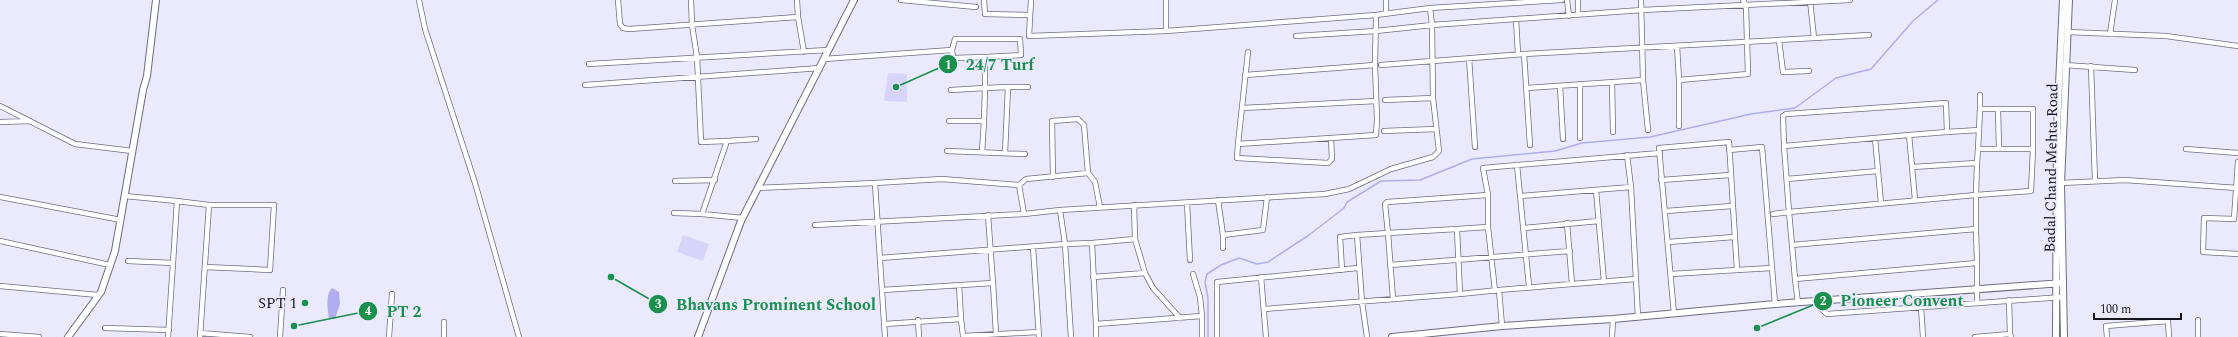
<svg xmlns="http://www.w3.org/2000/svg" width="2238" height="337" font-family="Spectral,serif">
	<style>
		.green { fill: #d6d5f9 }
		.water { fill: #b1aeef }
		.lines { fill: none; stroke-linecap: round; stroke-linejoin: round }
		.stream { stroke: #b1aeef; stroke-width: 1.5 }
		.minor-casing { stroke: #6d6c82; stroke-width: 6 }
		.tertiary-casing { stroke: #6d6c82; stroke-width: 8 }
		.minor { stroke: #fff; stroke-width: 4.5 }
		.tertiary { stroke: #fff; stroke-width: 6 }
		.poi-dot { fill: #19904b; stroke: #eae9fd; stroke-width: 1.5 }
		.labels { text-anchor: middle; stroke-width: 3.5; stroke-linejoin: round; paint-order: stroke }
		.street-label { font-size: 15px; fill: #17161f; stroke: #eae9fd }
		.poi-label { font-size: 15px; fill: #17161f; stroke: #eae9fd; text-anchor: end }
		.leader { fill: none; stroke: #19904b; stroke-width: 1.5 }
		.callout-dot { fill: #19904b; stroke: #eae9fd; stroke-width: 1.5 }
		.mark-label { font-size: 12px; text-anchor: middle; font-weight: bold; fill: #fff }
		.callout-label { font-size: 16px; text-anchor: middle; font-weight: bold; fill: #19904b; stroke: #eae9fd; stroke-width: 3.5; stroke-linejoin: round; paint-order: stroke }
	</style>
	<rect width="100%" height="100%" fill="#eae9fd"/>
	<path class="green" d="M888,73L907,74V102L884,101Z
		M683,235L709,244L703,261L677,252Z"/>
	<path class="water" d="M332,288L339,292L340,304L335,319H329C328,310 325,295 332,288Z"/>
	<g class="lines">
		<path class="stream" d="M1208,337V298L1205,282L1207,274L1221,265L1239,258L1257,264L1268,262L1309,235L1344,208L1347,202L1381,181L1420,180L1472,159L1555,151L1582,143L1650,137L1751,114L1795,108L1836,78L1871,69L1913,21L1938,0"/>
		<defs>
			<path id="minor" d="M419,0L425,29L475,183L519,337
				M618,0L620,24L623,28L629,29L798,17L797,0
				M901,0L976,7
				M984,0L985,14L1030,15
				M1031,0L1029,36L1166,31L1376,15L1375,65L1377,119L1376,135L1238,144L1248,52
				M1567,0L1569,16
				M1641,0L1643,80L1648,130
				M1810,0L1814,38
				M1386,13V0
				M1578,14V0
				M1376,15L1430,8L1562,0
				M798,17L804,52
				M1516,19L1518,54
				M1166,31V0
				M2067,32L2166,36L2238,46
				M2110,34L2115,0
				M1296,36L1376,31L1432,25L1430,8
				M1779,40L1783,72L1809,71
				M1677,46L1679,80
				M985,57L953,58L952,50L955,39H1020L1021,55L985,57V88L1008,87L1005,153
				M1469,58L1475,147
				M824,59L952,50
				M589,64L828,50
				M1381,65L1524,54
				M2065,65L2135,70
				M2091,66L2095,181
				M1245,75L1375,65
				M1612,82L1613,132
				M1580,84V138
				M585,85L820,68
				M1560,86L1563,139
				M1008,87H1028
				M1527,88L1643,80
				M951,90L985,88L984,121
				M1980,95V109
				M1385,100L1433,98
				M0,106L75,144L132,151
				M1242,108L1376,101
				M1998,109L1999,148
				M949,121H984L982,152
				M0,122L30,121
				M1679,126V80L1748,74L1746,6L1743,0
				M1384,131L1436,129
				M1909,135L1947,132
				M1875,138L1881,203
				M727,141L756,139
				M1238,144L1237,158L1328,163L1332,159L1331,138
				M1530,145L1524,54L1869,35
				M1978,149L1979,130
				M2186,149L2238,153
				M947,151L1025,154
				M1627,155L1631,187L1638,317
				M2238,162L2234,219L2204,218L2203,252L2238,254
				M1517,165L1529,286
				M1912,167L1915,200
				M1088,173L1095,182L1100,207
				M1787,179L1878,171
				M1661,180L1730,175
				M675,181L715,180
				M875,183L942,179L1019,185L1026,179L1088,173L1084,125L1078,119L1052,121L1053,177
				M2061,183L2125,180L2237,188
				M1019,185L1024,214
				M758,188L875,183L885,337
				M1596,190L1604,282
				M125,196L177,201
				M1520,196L1631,187
				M0,197L121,220
				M1218,200L1223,235
				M1187,203L1190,260
				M1060,210L1065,244L1092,243L1096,324L1202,316V337
				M1666,211L1732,206
				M674,213L702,214L727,141L701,142L697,57L692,25L691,0
				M702,214L743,218
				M1773,214L1789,212L1784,146
				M815,225L1024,214L1060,210L1325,194L1349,189L1391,169L1433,157L1439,151L1433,98L1432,25L1642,10L1850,0
				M1523,228L1599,221
				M1457,229L1488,227
				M1976,229V195L2031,191L2033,149
				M1135,239L1145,273L1153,288L1180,318
				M0,241L110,265
				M1668,242L1734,237
				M1092,243L1135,239L1134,205
				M1792,245L1795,279
				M1033,247L1039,337
				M1223,248V235L1263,230L1267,197
				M880,258L1065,244L1071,337
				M128,261L173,263L168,337
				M173,263L177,201L209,205H274L270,270L205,267
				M1977,263V302
				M1390,265L1570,251
				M1772,268L1775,304
				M1342,270L1340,237L1357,235
				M1193,274L1200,297L1202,316
				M1671,274L1737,270
				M1093,277L1145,273
				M1261,277L1266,337
				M993,283L996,334
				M1572,284L1636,279
				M959,285L961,319
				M0,286L98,295
				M882,290L993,283L988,215
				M1499,290L1572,284L1567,223
				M1495,291L1488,227V195L1483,168L1660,153
				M1460,294L1499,290L1502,326
				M2009,300L2010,334
				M1813,301L1827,314L2063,297
				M1798,303L1795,279L1977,263L1976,229L1792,245L1789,212L1976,195L1977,163L1912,167L1909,135L1784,146L1783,116L1786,114L1946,103L1947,132L1979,130L1980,109H2033V149H1978L1977,163
				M1921,307L1923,337
				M1264,309L1460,294L1457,229L1388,233L1385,204L1387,202L1488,195
				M1674,314L1659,148L1729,142L1737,270L1772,268L1762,147L1729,150
				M918,320L919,337
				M2198,320V337
				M884,324L961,319L963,336L1038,332
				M1096,324V337
				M105,328L169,330
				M200,333L250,337
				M0,334L39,337
				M200,337L209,205
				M280,337L283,290
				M389,337L392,294
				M444,337V322
				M1217,337V282L1358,268
				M1367,337L1362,302L1357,235L1388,233L1393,299
				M1612,337L1613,319
				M1975,337L2010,334L2011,337
				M2107,337L2106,326L2168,321L2169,337"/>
			<path id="tertiary" d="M68,337L101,292L115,251L143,90L147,76L156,0
				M698,337L741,221L854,0
				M1392,337L1502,326L1613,319L1775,304L2063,283
				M2056,337L2057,127L2063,0
				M2064,337L2061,183L2069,0"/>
		</defs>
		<use href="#minor" class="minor-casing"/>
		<use href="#tertiary" class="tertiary-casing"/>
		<use href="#minor" class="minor"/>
		<use href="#tertiary" class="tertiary"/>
	</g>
	<circle class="poi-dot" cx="305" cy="303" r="4"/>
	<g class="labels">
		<g class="street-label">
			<text transform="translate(2051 168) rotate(-89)" y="5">Badal Chand Mehta Road</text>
		</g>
		<g class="poi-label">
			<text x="297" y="308">SPT 1</text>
		</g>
	</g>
	<path class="leader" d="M896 87L948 64M1757 328L1823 301M611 277L658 304M294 326L368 311"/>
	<g class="callout-dot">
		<circle cx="896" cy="87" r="4"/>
		<circle cx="1757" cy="328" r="4"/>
		<circle cx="611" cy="277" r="4"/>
		<circle cx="294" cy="326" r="4"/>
		<circle cx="948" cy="64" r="10"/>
		<circle cx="1823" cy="301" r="10"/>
		<circle cx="658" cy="304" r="10"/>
		<circle cx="368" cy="311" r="10"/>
	</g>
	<g class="mark-label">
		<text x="948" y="69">1</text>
		<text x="1823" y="305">2</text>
		<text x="658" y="308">3</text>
		<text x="368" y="315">4</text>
	</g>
	<g class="callout-label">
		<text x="1000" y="70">24/7 Turf</text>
		<text x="1902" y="306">Pioneer Convent</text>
		<text x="776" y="310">Bhavans Prominent School</text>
		<text x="404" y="317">PT 2</text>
	</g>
	<path d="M2094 313v6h87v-6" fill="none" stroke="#17161f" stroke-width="2"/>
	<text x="2100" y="313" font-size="12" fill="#17161f" stroke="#eae9fd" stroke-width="3" paint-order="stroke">100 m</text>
</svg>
